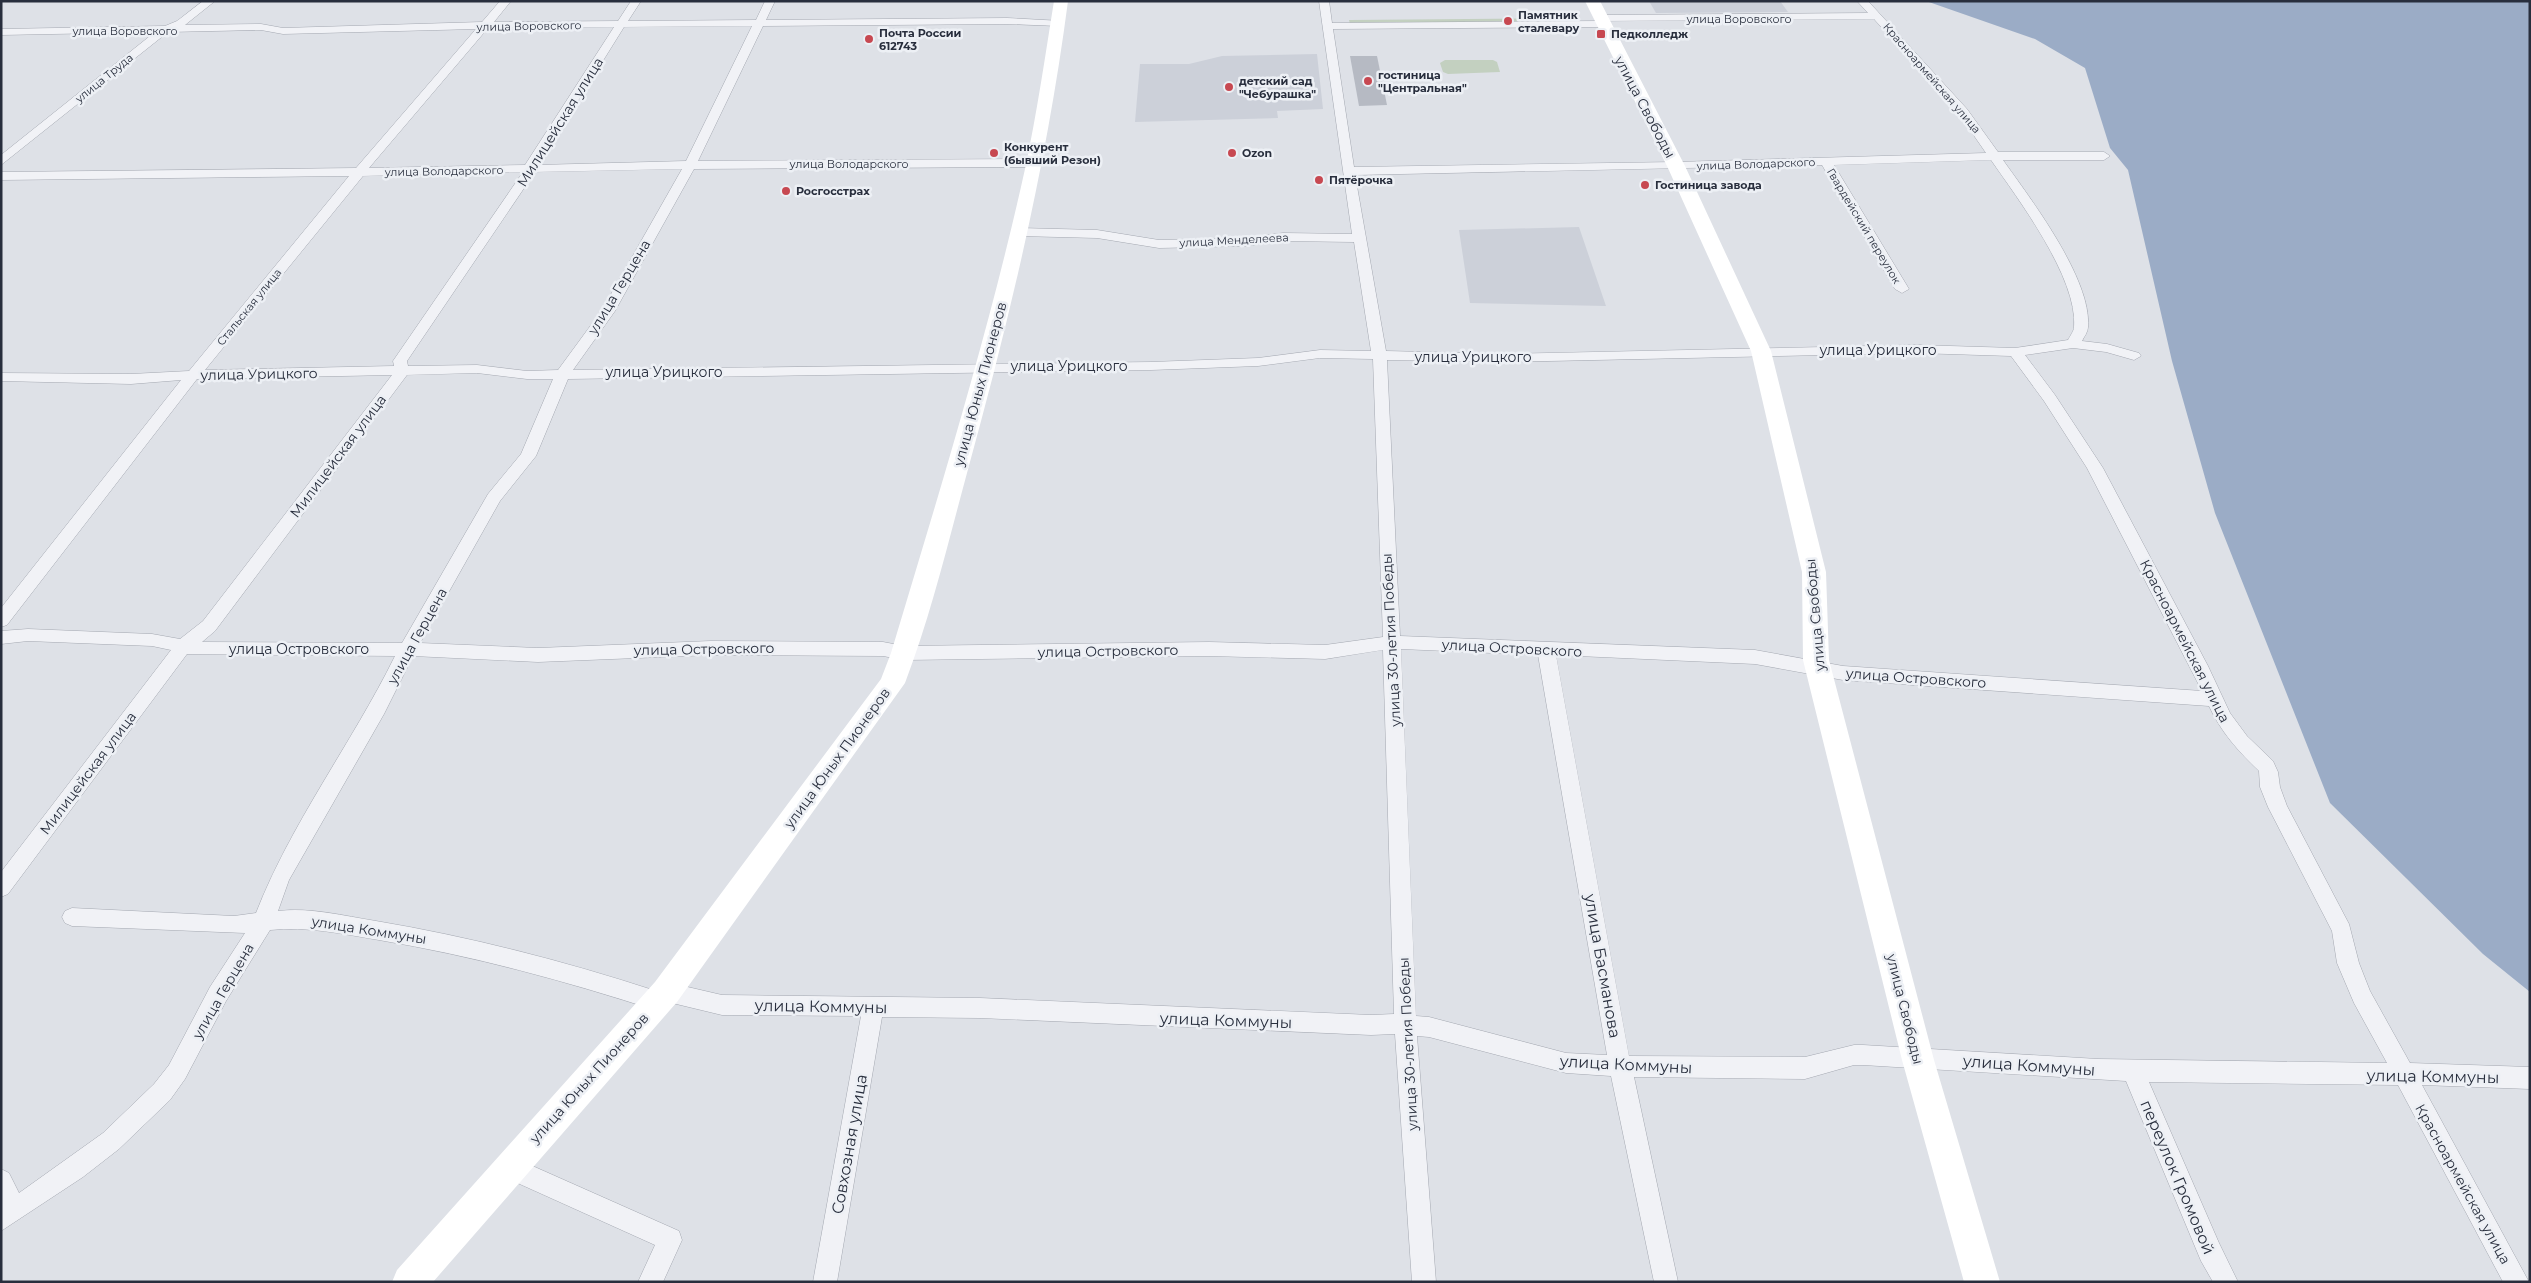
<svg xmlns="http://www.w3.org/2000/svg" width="2531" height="1283" font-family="Montserrat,sans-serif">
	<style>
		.built { fill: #ccd0d9 }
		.green { fill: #c3d0c0 }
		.water { fill: #9bacc6 }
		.building { fill: #b6bac3 }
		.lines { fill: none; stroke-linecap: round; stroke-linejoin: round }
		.street-casing { stroke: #a4a8b1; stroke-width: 1 }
		.street { fill: #f1f2f6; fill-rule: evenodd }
		.secondary { fill: #fff; fill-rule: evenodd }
		.poi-dot { fill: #c74851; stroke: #edf0f5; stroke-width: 2 }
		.labels { text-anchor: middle; stroke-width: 5; stroke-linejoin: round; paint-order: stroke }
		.far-poi-label { font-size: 11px; font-weight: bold; fill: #282e3d; stroke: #edf0f5; text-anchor: start }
		.far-street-label { font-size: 11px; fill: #282e3d; stroke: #edf0f5 }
		.street-label { font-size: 14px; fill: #282e3d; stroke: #edf0f5 }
		.near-street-label { font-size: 16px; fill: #282e3d; stroke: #edf0f5 }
	</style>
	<rect width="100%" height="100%" fill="#dee1e7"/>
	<path class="built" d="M1649,1H1780L1788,12L1656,13Z
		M1317,54L1323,109L1277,111L1278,118L1135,122L1140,64H1189L1222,56Z
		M1579,227L1606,306L1470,303L1459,230Z"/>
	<path class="green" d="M1572,18L1574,22L1350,24L1349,20Z
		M1445,60H1493L1497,62L1500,72L1448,74L1443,72L1440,63Z"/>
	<path class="water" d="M1926,1H2530V992L2483,954L2330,803L2215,513L2172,361L2128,170L2110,148L2085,68L2035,39Z"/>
	<path class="building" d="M1350,56H1377L1387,105L1359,106Z"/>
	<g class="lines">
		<defs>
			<path id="street" d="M203,1H215L185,25L261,24L283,28L482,22L500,1H511L494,22L618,21L631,1H641L628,21L756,20L765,1H775L766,20L1007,18L1062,21L1063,23L1058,26L1007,24L763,26L698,161L1036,159L1042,163L1036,167L694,169L615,311L573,370L1151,362L1258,358L1320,350L1371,351L1354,242L1283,241L1246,246L1159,248L1097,238L1019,236L1013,232L1019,228L1097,230L1159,240L1246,238L1283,233L1352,234L1319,1H1329L1332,23L1599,21L1595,18L1600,15L1868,13L1857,1H1868L1967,109L1998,152H2104L2110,156L2104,160H2003C2030,198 2092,279 2088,327C2088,332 2084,337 2082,341L2107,344L2139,353L2141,356L2134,360L2106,352L2073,348L2025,355L2055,395L2103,468L2208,666L2230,713L2247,736L2273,761L2278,772L2280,787L2287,806L2349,924L2359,963L2370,991L2410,1063L2530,1067V1089L2422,1085L2529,1282H2503L2398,1085L2149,1082L2219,1243L2238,1282H2213L2201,1261L2126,1081L1863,1065H1854L1805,1079L1634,1077L1678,1282H1654L1611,1076L1566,1073L1429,1037L1417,1036L1436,1282H1412L1395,1034L1371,1035L980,1018L882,1017L837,1282H813L861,1016L722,1015L668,1002L666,1008L658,1011C566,981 474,956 379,940C343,934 307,926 270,930L226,1001L185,1079L170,1100L119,1149L83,1177L1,1231V1169L9,1173L19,1193L103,1133L154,1084L169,1065L210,987L245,933L72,926L65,923L62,917L65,911L72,908L234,916L256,913C291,823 352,743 395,656L187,654L8,894L1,897V872L171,650L152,646L28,641L1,644V631L28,629L152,634L180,639L203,621L392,375L197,379L7,625L1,627V608L181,380L131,384L1,381V373L131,374L189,371L349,176L1,180V172L356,168L476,29L283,34L261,30L168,32L1,165V155L155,32L1,35V29L165,26L177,21ZM1874,19L1959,114L1986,153L1676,162L1354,167L1333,29L1602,27L1607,24L1603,21ZM752,26L686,161L538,165L624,27ZM614,27L525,165L369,168L488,28ZM1991,160C2018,199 2078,278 2074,327C2074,331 2070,336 2068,340L2015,348L1917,345L1505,354L1386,351L1355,175L1822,165L1895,289L1902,293L1909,289L1834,165ZM682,169L602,310L558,370L527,371L477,365L408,366L407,361L535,172ZM523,172L393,361L394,366L205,370L363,176ZM1917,353L2011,356L2044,401L2087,468L2202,691L1843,666L1755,650L1400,636L1387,360L1505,362ZM1320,358L1373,359L1383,637L1325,645L1209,642L904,646L883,642L711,641L538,648L420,643L500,501L536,456L568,379L1151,370L1258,366ZM477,373L527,379H553L521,454L488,494L402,643L202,642L215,631L407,375ZM1401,649L1538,655L1607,1055L1566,1053L1429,1017L1416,1016ZM1383,650L1394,1014L1371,1015L980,998L722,995L666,982L658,985L656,991C564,961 471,937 376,921C344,916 310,907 278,911L289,880L384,714L413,656L538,662L711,655L883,656L904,660L1209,656L1325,659ZM1556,655L1755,664L1843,680L2209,706C2221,732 2238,751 2259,771L2260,787L2268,807L2332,931L2337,963L2354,1003L2387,1063L2098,1059L1863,1045H1854L1805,1057L1629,1056Z
				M510,1156L679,1231L682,1240L663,1282H638L655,1245L502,1176L498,1168L502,1160Z"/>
		</defs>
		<use href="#street" class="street-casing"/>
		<use href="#street" class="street"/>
		<path class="secondary" d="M1054,1H1068C1047,162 1010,317 967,473C948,543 931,615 905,683L677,1002L433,1282H392L397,1270L655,982L881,679L891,653C939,493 989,332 1025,169C1037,113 1045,57 1054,1Z
			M1585,1H1600L1685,166L1771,351L1826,572L1829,660L1934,1060L2000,1282H1964L1902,1060L1803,660L1802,572L1751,351L1667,166Z"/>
	</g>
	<g class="poi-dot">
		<circle cx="1508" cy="21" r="5"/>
		<rect x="1596" y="29" width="10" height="10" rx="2.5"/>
		<circle cx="869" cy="39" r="5"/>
		<circle cx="1368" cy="81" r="5"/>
		<circle cx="1229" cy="87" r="5"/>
		<circle cx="994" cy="153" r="5"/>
		<circle cx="1232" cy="153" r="5"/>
		<circle cx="1319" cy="180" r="5"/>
		<circle cx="1645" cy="185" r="5"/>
		<circle cx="786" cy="191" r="5"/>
	</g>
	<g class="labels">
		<g class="far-poi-label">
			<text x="1518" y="19">Памятник<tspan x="1518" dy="13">сталевару</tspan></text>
			<text x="879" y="37">Почта России<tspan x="879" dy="13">612743</tspan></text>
			<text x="1611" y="38">Педколледж</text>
			<text x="1378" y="79">гостиница<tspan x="1378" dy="13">"Центральная"</tspan></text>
			<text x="1239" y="85">детский сад<tspan x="1239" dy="13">"Чебурашка"</tspan></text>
			<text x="1004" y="151">Конкурент<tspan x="1004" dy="13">(бывший Резон)</tspan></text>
			<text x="1242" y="157">Ozon</text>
			<text x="1329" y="184">Пятёрочка</text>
			<text x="1655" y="189">Гостиница завода</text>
			<text x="796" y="195">Росгосстрах</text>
		</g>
		<g class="far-street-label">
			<text x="1739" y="23">улица Воровского</text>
			<text transform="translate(529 26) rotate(-1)" y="4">улица Воровского</text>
			<text x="125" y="35">улица Воровского</text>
			<text transform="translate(104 78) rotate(-39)" y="4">улица Труда</text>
			<text transform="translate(1932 78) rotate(49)" y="4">Красноармейская улица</text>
			<text x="849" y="168">улица Володарского</text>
			<text transform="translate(1756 164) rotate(-2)" y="4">улица Володарского</text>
			<text transform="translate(444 171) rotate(-1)" y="4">улица Володарского</text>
			<text transform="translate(1864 226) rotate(59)" y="4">Гвардейский переулок</text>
			<text transform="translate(1234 240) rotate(-3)" y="4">улица Менделеева</text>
			<text transform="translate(249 307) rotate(-51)" y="4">Стальская улица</text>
		</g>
		<g class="street-label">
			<text transform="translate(1645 107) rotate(62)" y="5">улица Свободы</text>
			<text transform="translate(560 122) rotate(-58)" y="5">Милицейская улица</text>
			<text transform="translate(619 287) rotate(-59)" y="5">улица Герцена</text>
			<text x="1878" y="355">улица Урицкого</text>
			<text x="1473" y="362">улица Урицкого</text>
			<text x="1069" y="371">улица Урицкого</text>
			<text x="664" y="377">улица Урицкого</text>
			<text transform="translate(259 374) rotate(-1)" y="5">улица Урицкого</text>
			<text transform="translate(980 384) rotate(-75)" y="5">улица Юных Пионеров</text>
			<text transform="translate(338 456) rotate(-53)" y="5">Милицейская улица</text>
			<text transform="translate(1815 615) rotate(-95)" y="5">улица Свободы</text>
			<text transform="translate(417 636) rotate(-61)" y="5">улица Герцена</text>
			<text transform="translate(1391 640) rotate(-93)" y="5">улица 30-летия Победы</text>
			<text transform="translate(2185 641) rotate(63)" y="5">Красноармейская улица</text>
			<text transform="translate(1512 648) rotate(3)" y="5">улица Островского</text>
			<text x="299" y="654">улица Островского</text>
			<text transform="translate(704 649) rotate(-1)" y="5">улица Островского</text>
			<text transform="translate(1108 651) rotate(-1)" y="5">улица Островского</text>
			<text transform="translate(1916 678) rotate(4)" y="5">улица Островского</text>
			<text transform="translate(837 758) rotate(-54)" y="5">улица Юных Пионеров</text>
			<text transform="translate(88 773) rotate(-53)" y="5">Милицейская улица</text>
			<text transform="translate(369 930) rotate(9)" y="5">улица Коммуны</text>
			<text transform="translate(223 991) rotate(-60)" y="5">улица Герцена</text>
			<text transform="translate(1905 1009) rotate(76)" y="5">улица Свободы</text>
			<text transform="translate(1408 1044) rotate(-93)" y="5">улица 30-летия Победы</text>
			<text transform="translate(589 1078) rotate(-48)" y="5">улица Юных Пионеров</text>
			<text transform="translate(2463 1184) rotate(61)" y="5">Красноармейская улица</text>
		</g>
		<g class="near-street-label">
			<text transform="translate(1603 966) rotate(80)" y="6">улица Басманова</text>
			<text transform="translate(821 1006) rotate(1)" y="6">улица Коммуны</text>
			<text transform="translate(1226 1020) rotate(2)" y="6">улица Коммуны</text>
			<text transform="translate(1626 1064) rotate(3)" y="6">улица Коммуны</text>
			<text transform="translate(2029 1065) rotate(4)" y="6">улица Коммуны</text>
			<text transform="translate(2433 1076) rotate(1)" y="6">улица Коммуны</text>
			<text transform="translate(849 1144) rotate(-80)" y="6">Совхозная улица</text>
			<text transform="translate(2178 1177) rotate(67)" y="6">переулок Громовой</text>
		</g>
	</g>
	<rect width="2531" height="1283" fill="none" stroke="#282e3d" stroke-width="5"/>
</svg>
